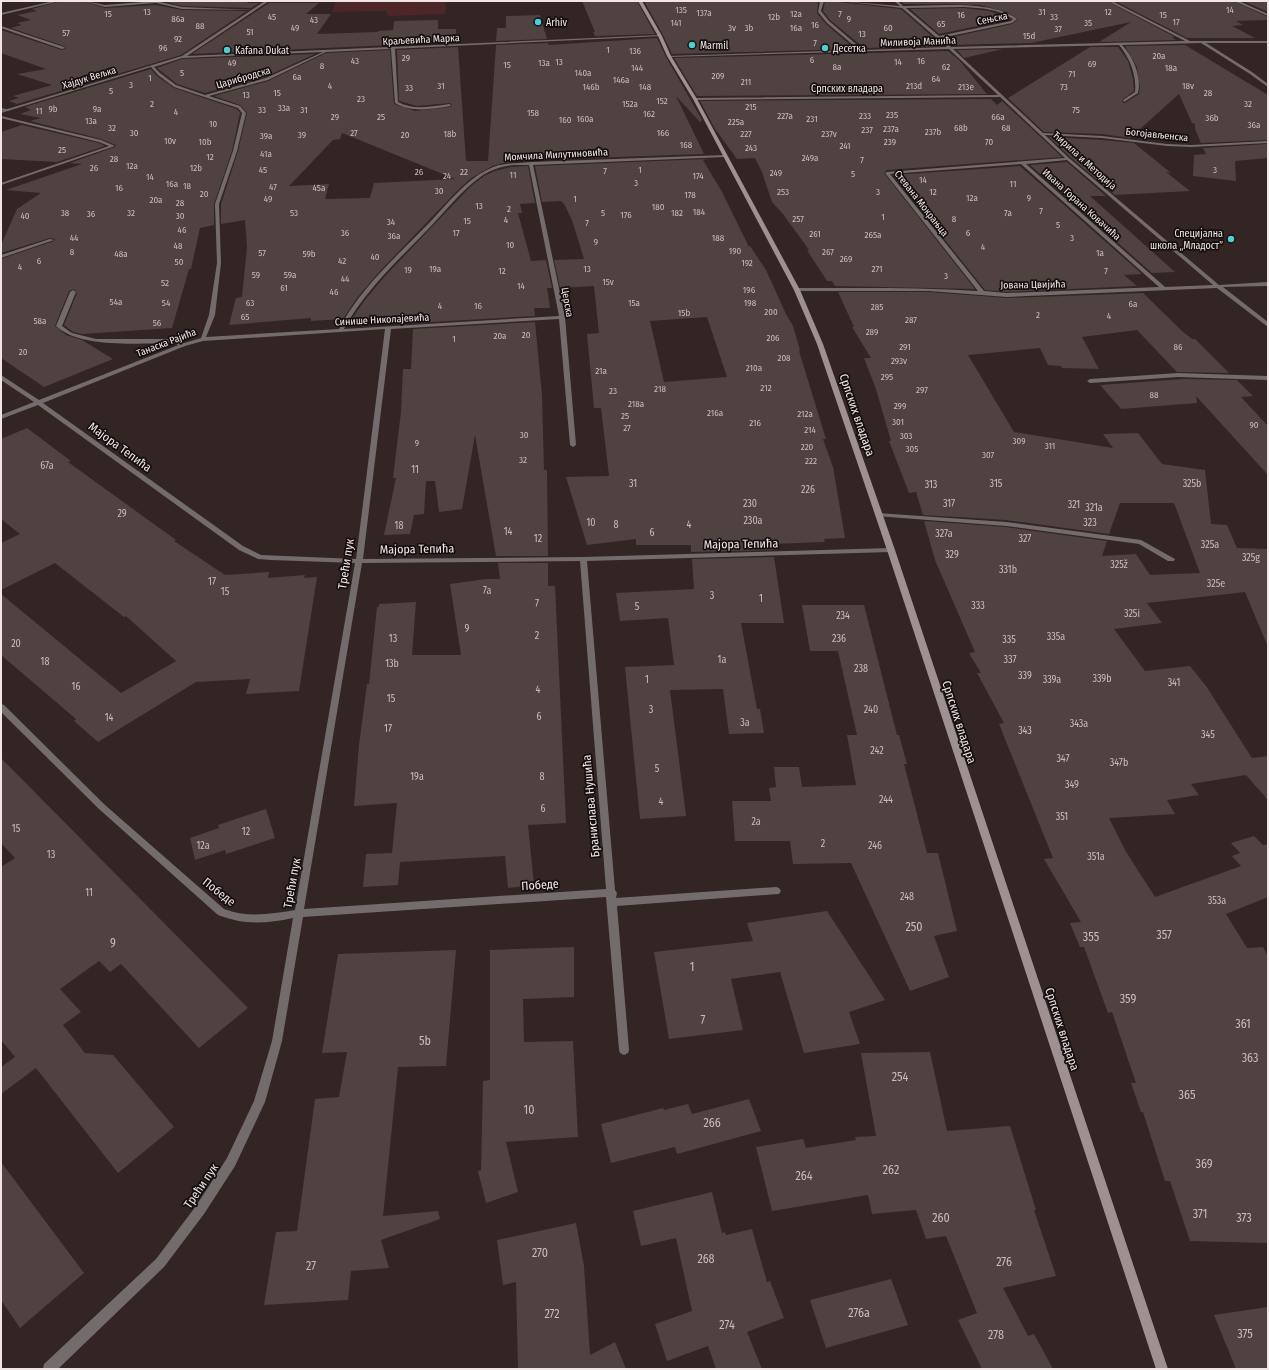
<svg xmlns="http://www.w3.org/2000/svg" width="1269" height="1370" font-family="'Fira Sans Condensed',sans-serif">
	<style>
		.green { fill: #4f2628 }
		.building { fill: #514242; fill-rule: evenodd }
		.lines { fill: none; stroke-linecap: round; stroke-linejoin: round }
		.lane { fill: #736c6c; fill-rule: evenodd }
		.street { fill: #736c6c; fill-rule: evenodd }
		.secondary { fill: #9d9291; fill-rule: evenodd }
		.poi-dot { fill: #51ccd1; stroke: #150f0f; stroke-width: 1.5 }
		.labels { text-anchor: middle; stroke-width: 3.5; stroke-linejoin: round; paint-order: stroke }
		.far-number-label { font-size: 9px; fill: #c8bdbd }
		.far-street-label { font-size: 10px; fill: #f0e6e6; stroke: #150f0f }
		.far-poi-label { font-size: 10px; fill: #f0e6e6; stroke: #150f0f; text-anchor: start }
		.number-label { font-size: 10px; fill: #c8bdbd }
		.street-label { font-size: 12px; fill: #f0e6e6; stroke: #150f0f }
		.near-number-label { font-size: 12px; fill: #c8bdbd }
	</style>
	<rect width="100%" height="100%" fill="#322524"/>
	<path class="green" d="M336,1H446L445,14L388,16L386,11L332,12Z"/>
	<path class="building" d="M61,1H83L105,8L156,5L182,10L247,11L181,55L17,104L9,101L19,98L13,96L52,85L17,74L46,69L1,53V30L62,50L65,49L66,48L64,46L11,28L22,25L17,23L31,20L17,15L37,11L32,9Z
		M163,1H249L247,3H259L251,8L182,6Z
		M582,1H637L655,34L595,36L593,32H595Z
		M644,1H818L817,13L826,24L855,49L672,54L663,35Z
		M825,1H838L839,2L901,9L943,46L864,48L830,20L823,11Z
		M900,1H1107L1175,37H1172L1176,40L1099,42L1131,22L1031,43L952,45L944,39L1012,24L1018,19L1007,12L980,5L950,4H904Z
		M1115,1H1233L1268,17V20L1236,21L1243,25L1232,26L1255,38H1187Z
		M1243,1H1268V12Z
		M269,3H319L306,14H331L317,34L378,32V31L393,30L394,21L438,20V29H456L457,42L192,54Z
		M964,8L989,11L1011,19L939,34L910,9Z
		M540,15L547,39L496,41L497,28H506V16Z
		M657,38L666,57L702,120L700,122L676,96L704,154L531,160L503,163L492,166L470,179L456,192L380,271L357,298L343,319L311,321V318L229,325L236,298L242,297L247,247L245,220L221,224V204L238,151L247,113L240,105L214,96L268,81L326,53L390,50L394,104L415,111L451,107L452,105L450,103L417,106L399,101L397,50L458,47L466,161H488L496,45L548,43L549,45ZM342,133L352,137L455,179L374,183L370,198L325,199L329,184L289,186L333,140L340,139Z
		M1185,45L1268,95V140L1201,143L1195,129V124L1192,123L1179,94L1130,138L1102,134L1044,132L1008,98L1090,47H1118L1128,61L1133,79L1134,91L1122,100L1123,103H1125L1139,94L1140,87L1137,67L1125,46Z
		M1003,49L964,58L957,50Z
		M948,51L959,60L987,94L697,96L674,58Z
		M315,54L265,77L205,93L177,84L157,68L182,59Z
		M151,69L157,76L174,88L237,109L240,113L232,151L214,204V225L200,228L191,269H189L172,328L82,334L73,332L64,325L77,293L74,289L69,291L55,326L66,335L82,340L113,359L44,387L1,358V259L54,241L55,239L50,238L1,253V245L17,209L41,193L6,190L82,164L70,163L115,147L116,145L101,139L30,121L41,118L20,114L31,110L25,107Z
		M991,99L997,105L1002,101L1062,157L887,170L884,173L975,289L835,286L832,281H827L807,250H809L783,214L772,202L762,172L755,158L737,159L715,129L700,101Z
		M22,125L99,143L105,146L57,162L1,159V132Z
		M1049,137L1102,140L1134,143L1171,173L1166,172L1190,191L1115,195L1070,157Z
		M1268,144V158L1235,161L1236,181L1193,176L1194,155L1206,154L1203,148Z
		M707,159L703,160L722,192L749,247L750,246L766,270L786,314L793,326L800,350L799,351L826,439H823L833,467L845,538L824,539L825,542L772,544L773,550L691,552V545H636V539L587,545L566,477L609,476L601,408H594L587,334L599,333L594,286L560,288L554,260L584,259L572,220L564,204L561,201L542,202L535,166ZM707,317L727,377L664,382L650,321Z
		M1067,162L1106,196H1090L1175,272L1152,273L1030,165Z
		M528,166L535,203L520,204L522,213H518L531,261L546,260L552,288H547L550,308H534L535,316L413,323V319L377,321L378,318L352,319L364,301L386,275L470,187L484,176L495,171L511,167Z
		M1020,166L1142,274L1124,275L1137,286L1007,292L985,290L893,175Z
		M838,292H929L1007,298L1143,293L1182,331L1192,339H1195L1229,373L1177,372L1137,330L1082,337L1099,369L1062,368L1061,366L1048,365L1040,348L968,355L1014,432L1113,448L1103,434L1138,433L1162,464L1205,470L1211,524L1227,525L1237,548L1268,549V647L1245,592L1147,603L1162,623L1114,629L1145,671L1190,666L1206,686L1252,758L1268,756V800L1246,775L1191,784L1199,795L1167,800L1175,814L1109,818L1125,850L1155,897L1241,866L1232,856L1240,853L1231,843L1254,836L1263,845L1268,844V897L1226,914L1247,948L1263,947L1268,956V1243L1190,1241L1170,1181H1165L1143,1112H1141L1131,1083H1136L1112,1012L1108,1013L1084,947H1080L1070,923L1081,922L1044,859L1053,858L999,724L1004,723L977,673H981L969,653L975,652L935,560L924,521L1006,527L1107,541L1102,556L1136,554L1150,575L1200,573L1174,503H1120L1109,534L1006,520L923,515L916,492L909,493L889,441H891L876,389L864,358H871L852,327H854Z
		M535,322L542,395L544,470H547L548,556H496L475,435L462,509L439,512L435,481H426L424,514L414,515L410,534L384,535L396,478H393L401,412L403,369H411L413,329Z
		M1184,379L1237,380L1253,396L1241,397L1268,426V475L1196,396L1197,403L1121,409L1100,385Z
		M27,428L71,461L68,462L176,540L174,541L225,575L269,572L268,578L305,575L304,578L317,577L299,691L246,694L250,679L196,682L98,742L74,721L76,719L1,655V594L121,693L176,661L126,616L124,617L55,563L1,590V543L20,534L1,519V439Z
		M774,557L784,623H741L757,709H760L764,733L729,734L723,689L670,690L686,816L640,819L625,667L674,665L668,618L620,621L616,593L694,589L692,559Z
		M498,563H548V586H555L566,823L528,825L534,885L508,888L505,856L400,862L398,885L363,887L366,854L392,853L397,803L354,806L359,745L367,684H369L377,607H379V604L416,602L412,655H461L450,584L486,579H500Z
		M802,605H864L897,735H899L907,764H904L927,853H938L957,931L934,936L949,977L910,991L851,863L793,864L790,841H735L732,801H771L769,788L776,787L774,767H799L802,787L856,785L847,735H857L838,651H810Z
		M1,758L248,1008L199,1048L121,964L110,972L99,961L60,989L81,1012L63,1025L85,1053L113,1055L174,1127L118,1173L36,1068L1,1094V1067L15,1057L1,1040V867L15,858L1,843Z
		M266,809L275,838L226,854L225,850L195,860L190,838L219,828L218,825Z
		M827,911L885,1000L849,1012L860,1044L804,1053L780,972L731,979L743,1030L669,1039L654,952L753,941L747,923Z
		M574,947V997L523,999L524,1042L573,1041L578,1137L506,1142L518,1192L486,1203L478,1171L481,1170L483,1081L490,1080V950Z
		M456,950L446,1066L398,1067L383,1216L438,1211L440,1219L381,1240L389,1268L351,1271L348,1300L264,1305L276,1232L297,1231L315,1099L339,1097L347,1052L322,1053L338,954Z
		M930,1052L947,1131L1010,1126L1036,1210H1034L1056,1276L1003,1288L1028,1336L1034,1334L1053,1369H982L958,1320L977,1313L946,1236L926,1239L916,1210L872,1214L868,1195L772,1211L756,1147L803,1139L806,1148L856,1140L855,1137L876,1136L861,1053Z
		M749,1099L761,1131L677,1154L675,1147L611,1163L601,1124L663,1108L664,1110L688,1104L692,1114Z
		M1,1162L84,1273L20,1328L1,1300Z
		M712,1192L722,1233L725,1232L726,1235L752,1229L767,1282L770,1281L784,1318L747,1332L762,1369H716L708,1346L667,1361L655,1324L692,1311L676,1238L641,1246L633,1211Z
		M576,1223L584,1266L590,1355L615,1342L626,1369H518L516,1282L503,1285L497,1240Z
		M891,1279L908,1325L826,1348L810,1300Z
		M1268,1307V1369H1236L1214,1315Z"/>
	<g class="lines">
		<path class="lane" d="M84,1L105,5L156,1L182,7L256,10L182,9L156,3L105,7Z
			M393,48L395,49L398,102C414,111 433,106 450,104L451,106C432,109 412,113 395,103L391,49Z
			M999,95L1000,97L695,100L693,99L695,98Z
			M1,108L10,110L8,111L1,110Z
			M73,290L76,292L62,326L72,333L96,339H175L186,345L183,347L174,343C142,343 80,349 56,326L70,292Z"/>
		<path class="street" d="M54,1H60L1,15V13Z
			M265,1H269L187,56L660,35L662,36L326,52L268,80L209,96L240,106L246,113L237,151L219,204L221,263L215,315L206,337L339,329C361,287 398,255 431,221C448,203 465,181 487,170C501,162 516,164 531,162L725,155L727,156L725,157L533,165L565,317L576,445L573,447L570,445L559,319L391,329L363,559L583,557L891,548L895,550L891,552L587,561L615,890L617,893L616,898L776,887L779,888L781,891L779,894L617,906L629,1050L628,1053L624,1055L620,1053L619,1050L606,897L303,917L282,1041L265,1102L235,1166L204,1214L164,1267L58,1369H43L44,1364L156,1259L196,1206L227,1158L254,1101L272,1041L293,918C265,924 244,925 218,915L99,809L1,712V704L4,705L105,805L224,909C247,918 271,914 295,910L355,563L271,560L258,559L239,550L38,405L1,419V415L34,402L1,380V375L39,400L181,344L201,338L209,315L217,263L215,204L233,151L242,113L238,108L174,87L158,75L151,67L1,113V111L182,56ZM323,52L266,78L205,95L176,85L160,73L154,67L182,58ZM515,165H529L559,316L344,329C366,288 402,257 433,224C449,207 464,188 483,175C493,169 503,166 515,165ZM385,329L356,559L261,555L243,546L43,403L185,346L203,341ZM580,561L606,889L304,909L362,563Z
			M820,1H824L821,11L829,21L863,50L947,47L902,8L839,1L900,6L894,1H898L903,6H908C939,6 992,0 1017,19L1012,23L941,38L951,47L1185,41L1108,1H1112L1190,41H1268V43H1206L1252,72L1268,84V87L1250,74L1201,43L1122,45C1133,56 1142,77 1138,93L1124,102L1123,100L1135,92C1137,75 1129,57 1119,45L953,49L1043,133L1102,136L1167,144L1191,145L1268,141V143L1191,147L1167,146L1102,138L1045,135L1069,158L1219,285L1268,282V286L1223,287L1268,322V327L1217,288L1007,297L929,291H795L794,290L797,288C858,288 918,287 978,291L885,173L887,172L1065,158L949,49L669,57L667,56L859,50L827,23L818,12ZM964,7C982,8 998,9 1013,19L1011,21L939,36L906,8ZM1067,160L1213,285L1165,287L1026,164ZM1021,164L1159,287L1007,293L984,291L890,174Z
			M1234,1H1239L1268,14V16Z
			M1,26L64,47L65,48L62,49L1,28Z
			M1,116L101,140L115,146L1,185V183L109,146L99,142L1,118Z
			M50,239L54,240L1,258V255Z
			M1178,373L1268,376V380L1178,377L1090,383L1087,381L1090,379Z
			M878,513L1006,522L1141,540L1175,559L1174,561H1168L1139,544L1006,526L876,516L875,515Z"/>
		<path class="secondary" d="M638,1H642L662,36L671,56L697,99L800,290L823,344L895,550L1168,1369H1156L887,550L817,344L794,290L693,99L667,56L658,36Z"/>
	</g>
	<g class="poi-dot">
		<circle cx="538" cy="22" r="4"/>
		<circle cx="692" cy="45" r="4"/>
		<circle cx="825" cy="48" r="4"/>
		<circle cx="227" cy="50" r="4"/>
		<circle cx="1231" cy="239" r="4"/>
	</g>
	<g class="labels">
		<g class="far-number-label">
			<text x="681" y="13">135</text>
			<text x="1230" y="13">14</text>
			<text x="147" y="15">13</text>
			<text x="1042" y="15">31</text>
			<text x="1108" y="15">12</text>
			<text x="704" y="16">137a</text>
			<text x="108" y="17">15</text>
			<text x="796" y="17">12a</text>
			<text x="840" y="17">7</text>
			<text x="961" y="18">16</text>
			<text x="1163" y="18">15</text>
			<text x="272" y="20">45</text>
			<text x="774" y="20">12b</text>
			<text x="1054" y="20">33</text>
			<text x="178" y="22">86a</text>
			<text x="849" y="22">9</text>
			<text x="314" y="23">43</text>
			<text x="1176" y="25">17</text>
			<text x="676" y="26">141</text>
			<text x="1088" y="26">35</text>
			<text x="941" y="27">65</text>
			<text x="815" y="28">16</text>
			<text x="200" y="29">88</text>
			<text x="295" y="31">49</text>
			<text x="732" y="31">3v</text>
			<text x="749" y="31">3b</text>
			<text x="796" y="31">16a</text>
			<text x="888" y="31">60</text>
			<text x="1058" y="32">37</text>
			<text x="250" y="35">51</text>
			<text x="66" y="36">57</text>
			<text x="862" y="37">13</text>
			<text x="1029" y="39">15d</text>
			<text x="178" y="42">92</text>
			<text x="815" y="46">7</text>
			<text x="163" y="51">96</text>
			<text x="608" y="53">1</text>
			<text x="635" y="54">136</text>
			<text x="1159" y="59">20a</text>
			<text x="406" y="61">29</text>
			<text x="812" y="63">6</text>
			<text x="355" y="64">43</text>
			<text x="921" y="64">16</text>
			<text x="559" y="65">13</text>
			<text x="898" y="65">14</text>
			<text x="232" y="66">49</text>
			<text x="544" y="66">13a</text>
			<text x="1092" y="67">69</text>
			<text x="507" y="68">15</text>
			<text x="322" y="69">8</text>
			<text x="837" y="70">8a</text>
			<text x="946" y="70">62</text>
			<text x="637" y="71">144</text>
			<text x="1171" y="71">18a</text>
			<text x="182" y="76">5</text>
			<text x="583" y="76">140a</text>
			<text x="1072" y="77">71</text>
			<text x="718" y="79">209</text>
			<text x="297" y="80">6a</text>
			<text x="150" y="81">1</text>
			<text x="936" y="82">64</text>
			<text x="621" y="83">146a</text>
			<text x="746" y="85">211</text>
			<text x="131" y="88">3</text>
			<text x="330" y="89">4</text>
			<text x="441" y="89">31</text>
			<text x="914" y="89">213d</text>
			<text x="1188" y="89">18v</text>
			<text x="591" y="90">146b</text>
			<text x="645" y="90">148</text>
			<text x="966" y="90">213e</text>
			<text x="1064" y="90">73</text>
			<text x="409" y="91">33</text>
			<text x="111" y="94">5</text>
			<text x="277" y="96">15</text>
			<text x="1208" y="96">28</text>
			<text x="246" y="98">13</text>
			<text x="361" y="102">23</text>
			<text x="662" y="104">152</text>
			<text x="152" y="107">2</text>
			<text x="630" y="107">152a</text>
			<text x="1248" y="107">32</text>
			<text x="751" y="110">215</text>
			<text x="284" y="111">33a</text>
			<text x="53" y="112">9b</text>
			<text x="97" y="112">9a</text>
			<text x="262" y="113">33</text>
			<text x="304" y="113">31</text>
			<text x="1076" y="113">75</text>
			<text x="39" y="114">11</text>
			<text x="176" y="115">4</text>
			<text x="533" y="116">158</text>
			<text x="649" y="117">162</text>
			<text x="892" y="118">235</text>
			<text x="785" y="119">227a</text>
			<text x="865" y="119">233</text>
			<text x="335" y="120">29</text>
			<text x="381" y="120">25</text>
			<text x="998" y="120">66a</text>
			<text x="1212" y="121">36b</text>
			<text x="585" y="122">160a</text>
			<text x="812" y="122">231</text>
			<text x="565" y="123">160</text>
			<text x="91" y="124">13a</text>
			<text x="736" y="125">225a</text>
			<text x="213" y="127">10</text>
			<text x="1254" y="128">36a</text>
			<text x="112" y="131">32</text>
			<text x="961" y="131">68b</text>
			<text x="1006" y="131">68</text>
			<text x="891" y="132">237a</text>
			<text x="867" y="133">237</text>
			<text x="933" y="135">237b</text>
			<text x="134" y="136">30</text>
			<text x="354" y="136">27</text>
			<text x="663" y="136">166</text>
			<text x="450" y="137">18b</text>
			<text x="746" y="137">227</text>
			<text x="829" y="137">237v</text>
			<text x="302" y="138">39</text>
			<text x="405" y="138">20</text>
			<text x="266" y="139">39a</text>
			<text x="170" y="144">10v</text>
			<text x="205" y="145">10b</text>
			<text x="890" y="145">239</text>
			<text x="989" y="145">70</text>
			<text x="686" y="148">168</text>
			<text x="845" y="149">241</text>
			<text x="751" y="151">243</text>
			<text x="62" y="153">25</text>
			<text x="266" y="157">41a</text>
			<text x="210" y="160">12</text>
			<text x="810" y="161">249a</text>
			<text x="114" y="162">28</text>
			<text x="862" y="163">7</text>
			<text x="132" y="169">12a</text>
			<text x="94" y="171">26</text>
			<text x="196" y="171">12b</text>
			<text x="263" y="173">45</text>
			<text x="640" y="173">1</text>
			<text x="1215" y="173">3</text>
			<text x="605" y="174">7</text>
			<text x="419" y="175">26</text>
			<text x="464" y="175">22</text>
			<text x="776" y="176">249</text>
			<text x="853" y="177">5</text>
			<text x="513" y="178">11</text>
			<text x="447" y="179">24</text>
			<text x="698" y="179">174</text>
			<text x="150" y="180">14</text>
			<text x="923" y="183">14</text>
			<text x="636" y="186">3</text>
			<text x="172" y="187">16a</text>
			<text x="1013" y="187">11</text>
			<text x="187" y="189">18</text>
			<text x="273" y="190">47</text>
			<text x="119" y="191">16</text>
			<text x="319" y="191">45a</text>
			<text x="439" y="194">30</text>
			<text x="783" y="195">253</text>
			<text x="878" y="195">3</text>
			<text x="933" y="195">12</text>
			<text x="204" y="197">20</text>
			<text x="690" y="198">178</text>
			<text x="972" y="201">12a</text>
			<text x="1029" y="201">9</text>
			<text x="268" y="202">49</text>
			<text x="575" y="202">1</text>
			<text x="156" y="203">20a</text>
			<text x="180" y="206">28</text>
			<text x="479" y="209">13</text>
			<text x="658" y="210">180</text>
			<text x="509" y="212">2</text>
			<text x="1041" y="214">7</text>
			<text x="699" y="215">184</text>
			<text x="65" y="216">38</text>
			<text x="131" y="216">32</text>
			<text x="294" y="216">53</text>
			<text x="603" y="216">5</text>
			<text x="677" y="216">182</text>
			<text x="1008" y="216">7a</text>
			<text x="91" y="217">36</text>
			<text x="626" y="218">176</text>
			<text x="25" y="219">40</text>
			<text x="180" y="219">30</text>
			<text x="883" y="220">1</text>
			<text x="798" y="222">257</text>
			<text x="954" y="222">8</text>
			<text x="506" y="223">4</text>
			<text x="467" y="224">15</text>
			<text x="391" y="225">34</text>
			<text x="587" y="226">7</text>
			<text x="1058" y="228">5</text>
			<text x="182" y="233">46</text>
			<text x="345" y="236">36</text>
			<text x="456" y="236">17</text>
			<text x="968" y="236">6</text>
			<text x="815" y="237">261</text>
			<text x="873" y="238">265a</text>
			<text x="394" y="239">36a</text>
			<text x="74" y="241">44</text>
			<text x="718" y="241">188</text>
			<text x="1072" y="241">3</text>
			<text x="596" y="245">9</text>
			<text x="510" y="248">10</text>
			<text x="178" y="249">48</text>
			<text x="983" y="250">4</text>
			<text x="735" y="254">190</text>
			<text x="72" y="255">8</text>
			<text x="828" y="255">267</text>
			<text x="262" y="256">57</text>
			<text x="1100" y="256">1a</text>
			<text x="121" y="257">48a</text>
			<text x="309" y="257">59b</text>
			<text x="375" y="260">40</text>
			<text x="846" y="262">269</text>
			<text x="39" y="264">6</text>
			<text x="342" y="264">42</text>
			<text x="179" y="265">50</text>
			<text x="747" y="266">192</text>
			<text x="20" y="270">4</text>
			<text x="435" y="272">19a</text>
			<text x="587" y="272">13</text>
			<text x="877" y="272">271</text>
			<text x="408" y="273">19</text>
			<text x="502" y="274">12</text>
			<text x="1106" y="274">7</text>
			<text x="256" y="278">59</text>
			<text x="290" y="278">59a</text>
			<text x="946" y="279">3</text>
			<text x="345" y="282">44</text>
			<text x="608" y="285">15v</text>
			<text x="165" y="286">52</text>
			<text x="521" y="289">14</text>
			<text x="284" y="291">61</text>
			<text x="749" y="293">196</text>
			<text x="334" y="295">46</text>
			<text x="116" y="305">54a</text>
			<text x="166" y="306">54</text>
			<text x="250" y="306">63</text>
			<text x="634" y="306">15a</text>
			<text x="750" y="306">198</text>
			<text x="1133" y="307">6a</text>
			<text x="440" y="309">4</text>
			<text x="478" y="309">16</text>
			<text x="877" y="310">285</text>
			<text x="771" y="315">200</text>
			<text x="684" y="316">15b</text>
			<text x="1038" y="318">2</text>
			<text x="1109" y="319">4</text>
			<text x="245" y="320">65</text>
			<text x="911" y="323">287</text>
			<text x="40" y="324">58a</text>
			<text x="157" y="326">56</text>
			<text x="872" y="335">289</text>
			<text x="526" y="338">20</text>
			<text x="500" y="339">20a</text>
			<text x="773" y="341">206</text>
			<text x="454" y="342">1</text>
			<text x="905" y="350">291</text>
			<text x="1178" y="350">86</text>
			<text x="23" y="355">20</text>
			<text x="784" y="361">208</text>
			<text x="899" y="364">293v</text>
			<text x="754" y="371">210a</text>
			<text x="601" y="374">21a</text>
			<text x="887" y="380">295</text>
			<text x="766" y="391">212</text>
			<text x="660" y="392">218</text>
			<text x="922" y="393">297</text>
			<text x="613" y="394">23</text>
			<text x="1154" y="398">88</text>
			<text x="636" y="407">218a</text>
			<text x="900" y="409">299</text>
			<text x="715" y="416">216a</text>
			<text x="805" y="417">212a</text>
			<text x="625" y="419">25</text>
			<text x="898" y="425">301</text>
			<text x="755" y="426">216</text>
			<text x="1254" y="428">90</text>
			<text x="627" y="431">27</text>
			<text x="810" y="433">214</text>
			<text x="524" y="438">30</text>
			<text x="906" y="439">303</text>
			<text x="1019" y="444">309</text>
			<text x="417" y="446">9</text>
			<text x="1050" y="449">311</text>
			<text x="807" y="450">220</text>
			<text x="912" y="452">305</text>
			<text x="988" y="458">307</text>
			<text x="523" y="463">32</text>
			<text x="811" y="464">222</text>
		</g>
		<g class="far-street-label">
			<text transform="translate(992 18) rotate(-12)" y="4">Сењска</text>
			<text transform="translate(421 39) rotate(-3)" y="4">Краљевића Марка</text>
			<text transform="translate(918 41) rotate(-2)" y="4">Миливоја Манића</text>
			<text transform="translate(89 77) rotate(-17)" y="4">Хајдук Вељка</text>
			<text transform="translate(243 77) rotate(-16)" y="4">Царибродска</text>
			<text x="847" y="92">Српских владара</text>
			<text transform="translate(1157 134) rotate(6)" y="4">Богојављенска</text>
			<text transform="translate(556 154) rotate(-3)" y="4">Момчила Милутиновића</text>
			<text transform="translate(1085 160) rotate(42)" y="4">Ћирила и Методија</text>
			<text transform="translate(922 203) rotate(52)" y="4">Стевана Мокрањца</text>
			<text transform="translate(1082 204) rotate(42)" y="4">Ивана Горана Ковачића</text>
			<text transform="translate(1033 284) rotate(-1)" y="4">Јована Цвијића</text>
			<text transform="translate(568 302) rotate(80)" y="4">Церска</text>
			<text transform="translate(382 319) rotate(-3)" y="4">Синише Николајевића</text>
			<text transform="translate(166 342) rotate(-21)" y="4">Танаска Рајића</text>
		</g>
		<g class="far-poi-label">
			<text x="546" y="26">Arhiv</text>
			<text x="700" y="49">Marmil</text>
			<text x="833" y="52">Десетка</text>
			<text x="235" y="54">Kafana Dukat</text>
			<text x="1223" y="237" text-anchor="end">Специјална<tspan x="1223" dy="12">школа „Младост”</tspan></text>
		</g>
		<g class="number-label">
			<text x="47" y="469">67a</text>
			<text x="415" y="473">11</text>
			<text x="633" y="487">31</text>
			<text x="996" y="487">315</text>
			<text x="1192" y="487">325b</text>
			<text x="931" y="488">313</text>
			<text x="808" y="493">226</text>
			<text x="750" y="507">230</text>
			<text x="949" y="507">317</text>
			<text x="1074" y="508">321</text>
			<text x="1094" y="511">321a</text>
			<text x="122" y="517">29</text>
			<text x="753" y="524">230a</text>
			<text x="591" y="526">10</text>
			<text x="1090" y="526">323</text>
			<text x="616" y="528">8</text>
			<text x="689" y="528">4</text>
			<text x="399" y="529">18</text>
			<text x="508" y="535">14</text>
			<text x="652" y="536">6</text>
			<text x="944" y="537">327a</text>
			<text x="538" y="542">12</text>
			<text x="1025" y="542">327</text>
			<text x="1210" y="548">325a</text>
			<text x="952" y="558">329</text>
			<text x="1251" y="561">325g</text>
			<text x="1119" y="568">325ž</text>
			<text x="1008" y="573">331b</text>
			<text x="212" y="585">17</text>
			<text x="1216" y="587">325e</text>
			<text x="487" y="594">7a</text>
			<text x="225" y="595">15</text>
			<text x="712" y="599">3</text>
			<text x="761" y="602">1</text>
			<text x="537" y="607">7</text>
			<text x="978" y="609">333</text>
			<text x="637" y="610">5</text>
			<text x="1132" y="617">325i</text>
			<text x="843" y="619">234</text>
			<text x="467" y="632">9</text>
			<text x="537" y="639">2</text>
			<text x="1056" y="640">335a</text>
			<text x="393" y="642">13</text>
			<text x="839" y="642">236</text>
			<text x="1009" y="643">335</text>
			<text x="16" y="647">20</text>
			<text x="722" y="663">1a</text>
			<text x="1010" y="663">337</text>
			<text x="45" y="665">18</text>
			<text x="392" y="667">13b</text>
			<text x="861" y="672">238</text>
			<text x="1025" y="679">339</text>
			<text x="1102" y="682">339b</text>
			<text x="647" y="683">1</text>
			<text x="1052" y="683">339a</text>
			<text x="1174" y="686">341</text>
			<text x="76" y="690">16</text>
			<text x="538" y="693">4</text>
			<text x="391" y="702">15</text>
			<text x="651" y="713">3</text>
			<text x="871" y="713">240</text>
			<text x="539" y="720">6</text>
			<text x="109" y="721">14</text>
			<text x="745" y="726">3a</text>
			<text x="1079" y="727">343a</text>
			<text x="388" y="732">17</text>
			<text x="1025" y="734">343</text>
			<text x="1208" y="738">345</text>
			<text x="877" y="754">242</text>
			<text x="1063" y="762">347</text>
			<text x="1119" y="766">347b</text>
			<text x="657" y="772">5</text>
			<text x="417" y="780">19a</text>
			<text x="542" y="780">8</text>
			<text x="1072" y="788">349</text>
			<text x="886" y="803">244</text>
			<text x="661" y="805">4</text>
			<text x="543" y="812">6</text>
			<text x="1062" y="820">351</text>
			<text x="756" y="825">2a</text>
			<text x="16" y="832">15</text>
			<text x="246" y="835">12</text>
			<text x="823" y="847">2</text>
			<text x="203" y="849">12a</text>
			<text x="875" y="849">246</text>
			<text x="51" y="858">13</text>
			<text x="1096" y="860">351a</text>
			<text x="89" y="896">11</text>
			<text x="907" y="900">248</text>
			<text x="1217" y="904">353a</text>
		</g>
		<g class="street-label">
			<text transform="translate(857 415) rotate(71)" y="4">Српских владара</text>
			<text transform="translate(120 447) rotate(36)" y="4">Мајора Тепића</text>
			<text transform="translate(741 544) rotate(-1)" y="4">Мајора Тепића</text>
			<text transform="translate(417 549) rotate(-1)" y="4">Мајора Тепића</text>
			<text transform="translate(346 564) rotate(-81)" y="4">Трећи пук</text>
			<text transform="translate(959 722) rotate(72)" y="4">Српских владара</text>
			<text transform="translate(591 806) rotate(-95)" y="4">Бранислава Нушића</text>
			<text transform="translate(292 883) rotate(-80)" y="4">Трећи пук</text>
			<text transform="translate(540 885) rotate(-4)" y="4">Победе</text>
			<text transform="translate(219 892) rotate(38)" y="4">Победе</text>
			<text transform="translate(1062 1029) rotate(72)" y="4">Српских владара</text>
			<text transform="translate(201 1186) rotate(-56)" y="4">Трећи пук</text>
		</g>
		<g class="near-number-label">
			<text x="914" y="931">250</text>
			<text x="1164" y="939">357</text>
			<text x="1091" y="941">355</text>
			<text x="113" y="947">9</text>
			<text x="692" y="971">1</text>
			<text x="1128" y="1003">359</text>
			<text x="703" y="1024">7</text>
			<text x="1243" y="1028">361</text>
			<text x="425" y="1045">5b</text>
			<text x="1250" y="1062">363</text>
			<text x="900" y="1081">254</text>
			<text x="1187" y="1099">365</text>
			<text x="529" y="1114">10</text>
			<text x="712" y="1127">266</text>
			<text x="1204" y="1168">369</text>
			<text x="891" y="1174">262</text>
			<text x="804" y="1180">264</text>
			<text x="1200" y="1218">371</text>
			<text x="941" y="1222">260</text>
			<text x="1244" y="1222">373</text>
			<text x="540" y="1257">270</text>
			<text x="706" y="1263">268</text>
			<text x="1004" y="1266">276</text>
			<text x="311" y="1270">27</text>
			<text x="859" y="1317">276a</text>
			<text x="552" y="1318">272</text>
			<text x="727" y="1329">274</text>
			<text x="1245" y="1338">375</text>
			<text x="996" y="1339">278</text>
		</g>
	</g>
	<rect width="1269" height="1370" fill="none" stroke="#f0e6e6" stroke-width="4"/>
</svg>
